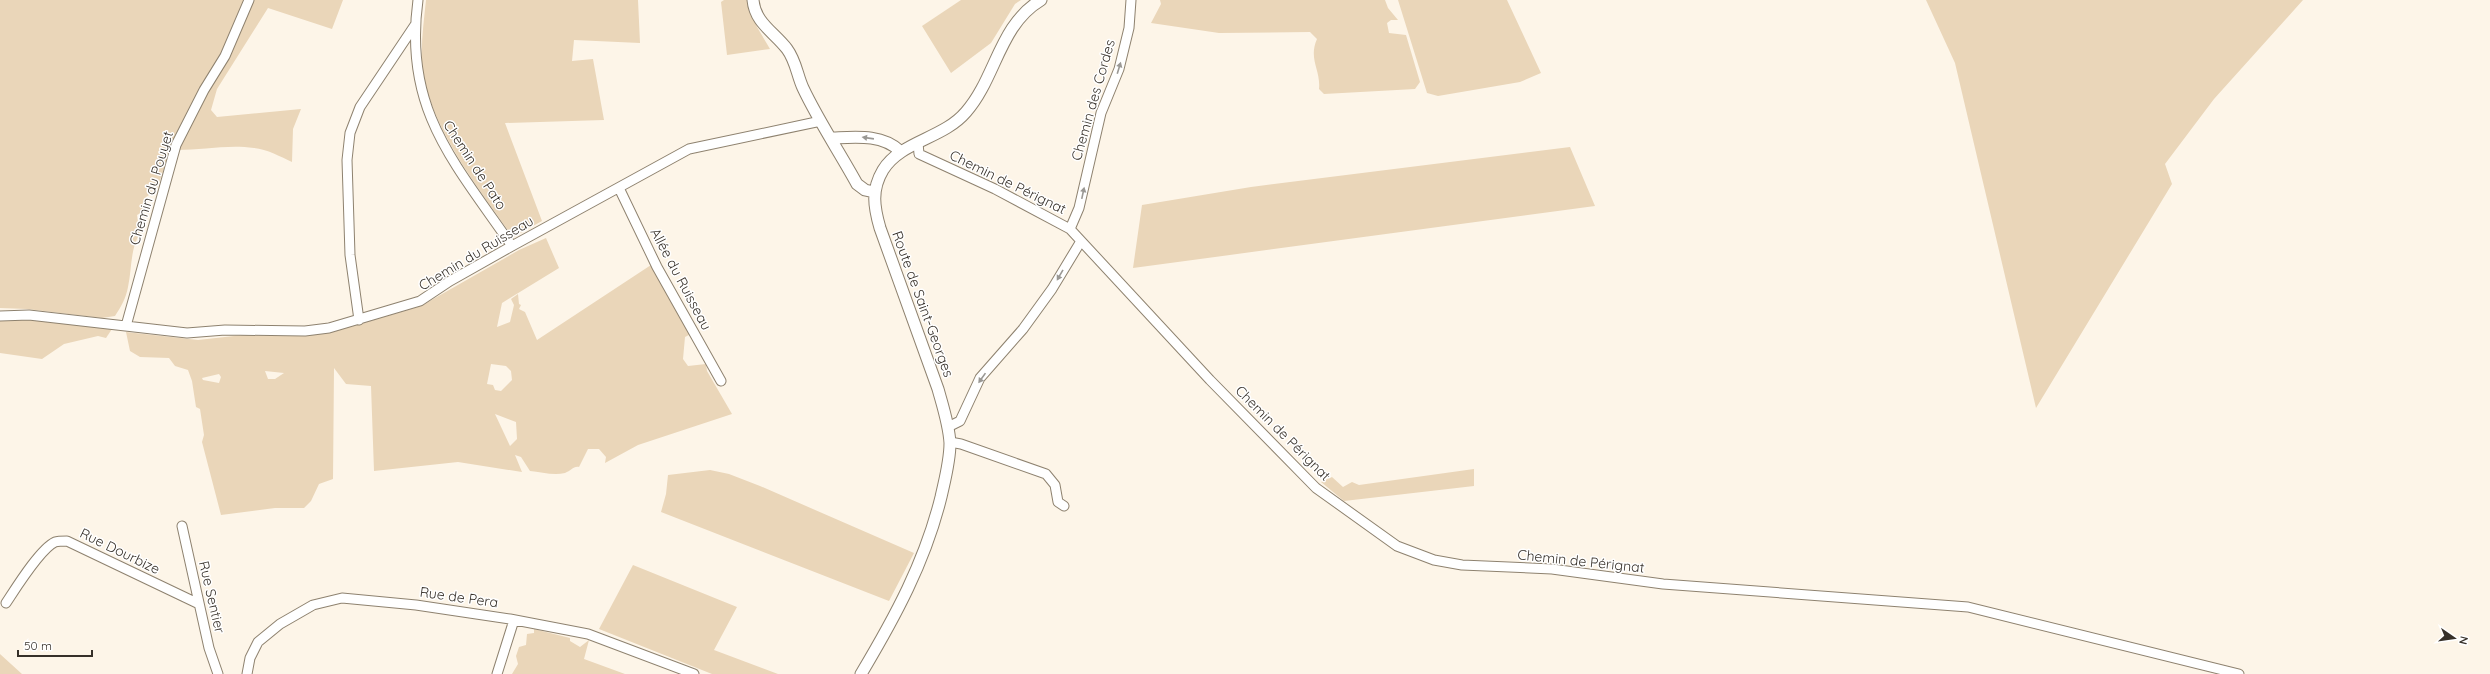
<svg xmlns="http://www.w3.org/2000/svg" width="2490" height="674" font-family="Quicksand,sans-serif">
	<style>
		.green { fill: #ead6b9; fill-rule: evenodd }
		.lines { fill: none; stroke-linecap: round; stroke-linejoin: round }
		.minor-casing { stroke: #8e826f; stroke-width: 11 }
		.tertiary-casing { stroke: #8e826f; stroke-width: 13 }
		.minor { stroke: #fff; stroke-width: 9 }
		.tertiary { stroke: #fff; stroke-width: 11 }
		.oneway { fill: #9a9894 }
		.labels { text-anchor: middle; stroke-width: 3; stroke-linejoin: round; paint-order: stroke }
		.street-label { font-size: 14px; fill: #363029; stroke: #fff }
	</style>
	<rect width="100%" height="100%" fill="#fdf5e8"/>
	<path class="green" d="M0,0H343L332,29L268,8L217,89L211,110L217,117L301,109L293,129L292,162C281,157 267,149 254,148C226,144 199,151 171,150L157,188L150,187L152,193L146,197L145,210L137,215L138,222L137,229L140,233C130,249 132,269 128,287C126,298 121,307 115,316L102,318L27,309L0,308Z
		M426,0H638L640,43L574,40L572,61L593,59L604,120L505,123L542,221L513,237C479,189 425,121 422,61C421,41 424,20 426,0Z
		M724,0H747L757,27L770,49L727,55L721,2Z
		M961,0H1021L1015,4L991,43L951,73L922,26Z
		M1160,0H1385L1388,8L1398,20H1391L1387,23L1389,33L1406,35L1420,82L1415,89L1324,94L1319,89C1321,70 1308,59 1317,39L1310,32L1219,33L1151,23L1161,4Z
		M1398,0H1507L1541,73L1520,82L1438,96L1427,93Z
		M1926,0H2303L2214,99L2165,164L2172,184L2036,408L1955,63Z
		M1570,147L1595,206L1133,268L1142,205L1251,187Z
		M546,238L559,268L502,303L497,327L510,322L514,305L511,299L518,294L519,304L521,305L519,309L525,312L537,340L651,265L691,334L685,337L683,359L688,366L706,364L707,371L732,414L638,445L605,463L606,457L599,449H588L579,467C573,466 571,471 565,473C554,476 541,472 530,471L521,457L515,455L522,472L458,462L374,471L371,386L346,384L334,368L333,479L319,484L311,501L304,508H275L221,515L202,442L204,435L200,409L196,407L192,381L188,370L175,366L169,358L140,357L130,351L126,332L198,340L243,335L304,336L333,332L421,306L519,250ZM491,364L506,366L511,371L512,380L501,391L495,390L493,385L487,384ZM265,371L284,373L275,379H268ZM219,374L221,377L219,383L203,380L202,378ZM495,414L516,422L517,439L510,446Z
		M0,316L114,326L106,338L98,336L64,344L42,359L0,353Z
		M1474,469V486L1344,501L1321,482L1332,477L1343,487L1352,482L1359,485Z
		M710,470L729,474L760,486L914,553L889,601L661,512L666,494L668,475Z
		M633,565L737,607L714,650L778,674H712L599,629Z
		M534,629L570,638V641L580,647L589,640L584,659L625,674H512L518,664L516,656L519,647L526,645L527,634L534,633Z
		M0,654L22,674H0Z"/>
	<g class="lines">
		<defs>
			<path id="minor" d="M418,0C403,109 454,162 512,246
				M918,143L919,154L995,189L1070,229L1210,380L1316,488L1397,546L1434,560L1462,565L1552,569L1663,584L1968,607L2239,674
				M619,188L657,267L721,381
				M1070,229L1079,208L1101,113L1119,69L1129,28L1131,0
				M0,316L29,315L187,333L225,330L305,331L329,328L420,301L450,281L512,246L689,149L821,121
				M359,320L350,255L347,160L350,133L360,107L415,25
				M126,326L176,145L204,90L225,56L249,0
				M948,427L960,421L980,378L1023,329L1052,289L1081,241
				M950,442L961,444L1046,474L1055,485L1058,502L1064,506
				M182,526L209,648L218,674
				M6,603C16,588 40,549 55,542C58,541 64,541 67,541L199,604
				M247,674L250,658L258,642L280,624L313,605L342,598L416,605L510,619L588,634L694,674
				M497,674L514,620"/>
			<path id="tertiary" d="M753,0C755,23 774,32 787,49C796,61 797,75 803,88C818,120 840,153 857,184L865,190L874,192
				M833,138C856,137 882,134 900,151
				M861,674C895,617 925,562 941,497C945,479 950,461 950,443C949,425 943,407 938,389L880,228C874,207 871,190 883,170C901,141 943,139 966,112C996,78 999,25 1041,0"/>
		</defs>
		<use href="#minor" class="minor-casing"/>
		<use href="#tertiary" class="tertiary-casing"/>
		<use href="#minor" class="minor"/>
		<use href="#tertiary" class="tertiary"/>
	</g>
	<defs><path id="oneway-solid" d="M-6-.8H1V-3.2L6.5 0L1 3.2V.8H-6Z"/></defs>
	<g class="oneway">
		<use href="#oneway-solid" transform="translate(1119 68) rotate(-73)"/>
		<use href="#oneway-solid" transform="translate(868 138) rotate(-172)"/>
		<use href="#oneway-solid" transform="translate(1083 193) rotate(-78)"/>
		<use href="#oneway-solid" transform="translate(1060 275) rotate(120)"/>
		<use href="#oneway-solid" transform="translate(982 378) rotate(125)"/>
	</g>
	<g class="labels">
		<g class="street-label">
			<text transform="translate(1093 100) rotate(-74)" y="5">Chemin des Cordes</text>
			<text transform="translate(475 165) rotate(57)" y="5">Chemin de Pato</text>
			<text transform="translate(1008 182) rotate(26)" y="5">Chemin de Pérignat</text>
			<text transform="translate(151 188) rotate(-73)" y="5">Chemin du Pouyet</text>
			<text transform="translate(476 253) rotate(-31)" y="5">Chemin du Ruisseau</text>
			<text transform="translate(681 279) rotate(62)" y="5">Allée du Ruisseau</text>
			<text transform="translate(923 304) rotate(70)" y="5">Route de Saint-Georges</text>
			<text transform="translate(1283 433) rotate(45)" y="5">Chemin de Pérignat</text>
			<text transform="translate(120 551) rotate(26)" y="5">Rue Dourbize</text>
			<text transform="translate(1581 561) rotate(6)" y="5">Chemin de Pérignat</text>
			<text transform="translate(212 597) rotate(77)" y="5">Rue Sentier</text>
			<text transform="translate(459 597) rotate(8)" y="5">Rue de Pera</text>
		</g>
	</g>
	<g transform="translate(2454 638) rotate(103)" stroke="#ffffff" stroke-width="3" paint-order="stroke">
	<path d="M0-3L7 15L0 10L-7 15Z" fill="#363029"/>
	<text y="-6" font-size="11" font-weight="bold" text-anchor="middle" fill="#363029">N</text>
	</g>
	<path d="M18 650v6h74v-6" fill="none" stroke="#363029" stroke-width="2"/>
	<text x="24" y="650" font-size="12" fill="#363029" stroke="#ffffff" stroke-width="3" paint-order="stroke">50 m</text>
</svg>
